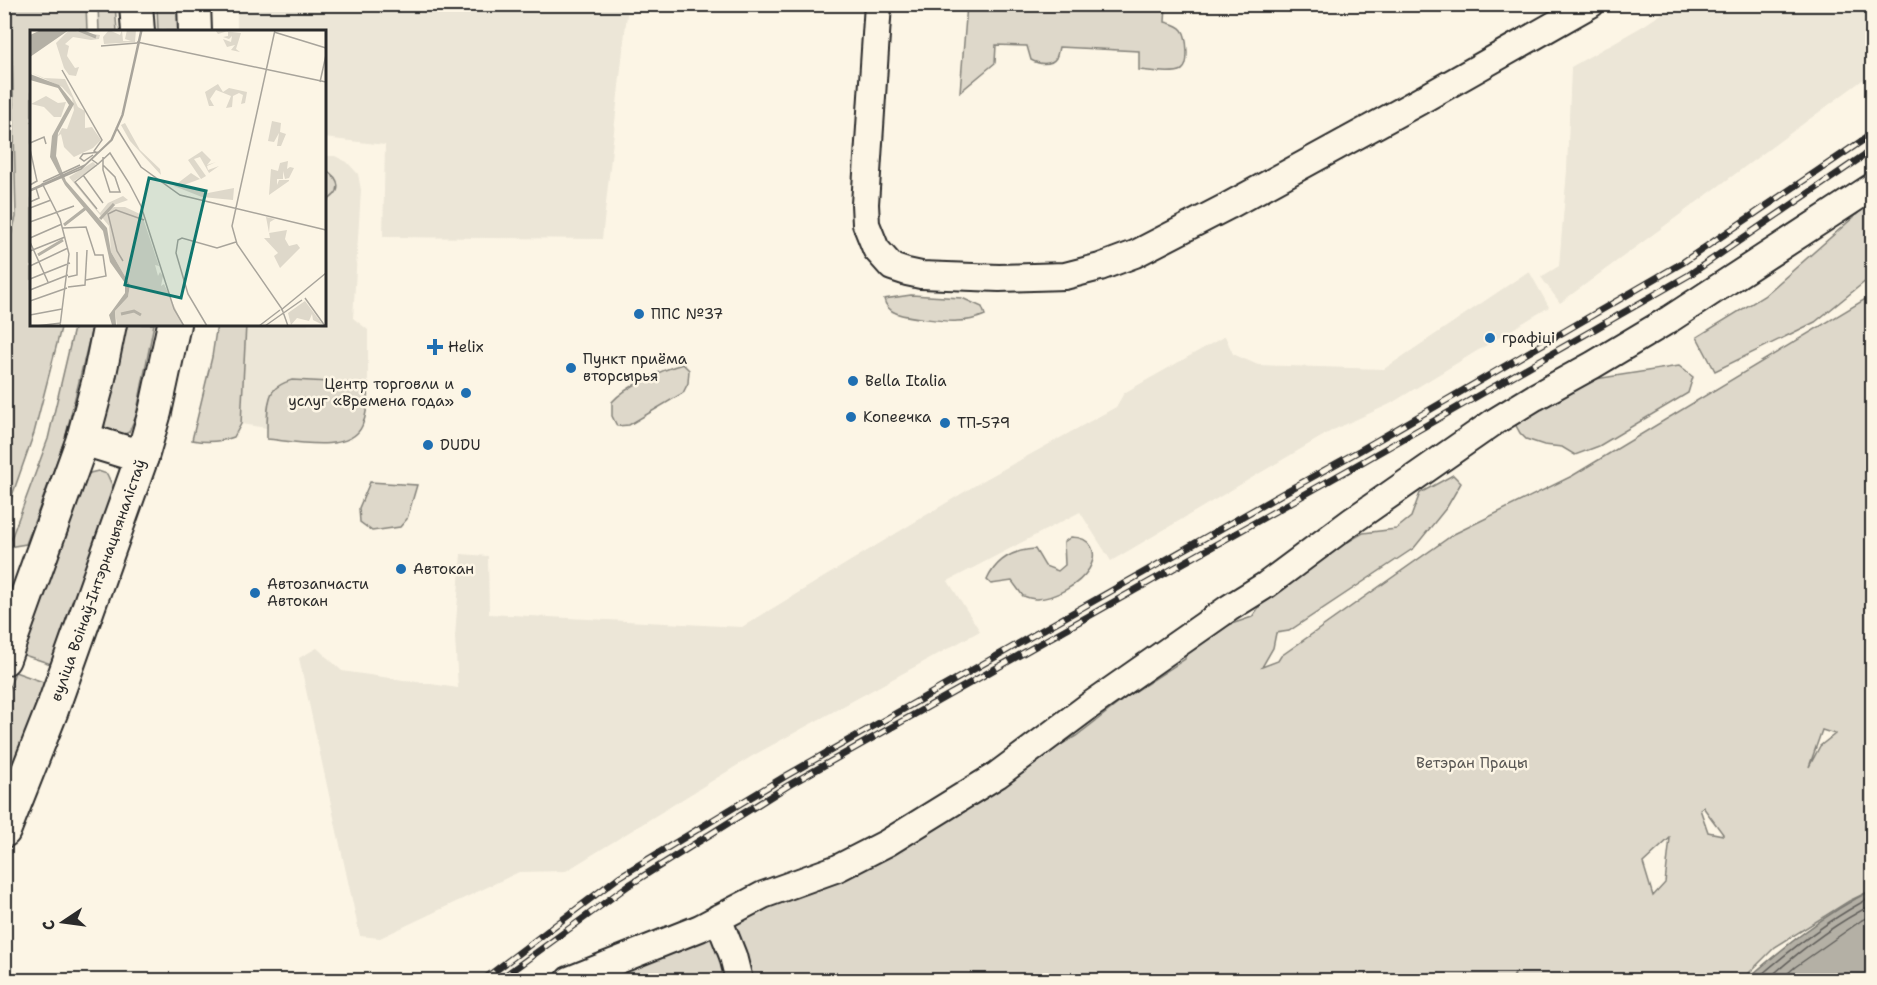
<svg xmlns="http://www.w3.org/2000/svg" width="1877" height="985" font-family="'Shantell Sans',sans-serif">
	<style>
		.built { fill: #ece6d7 }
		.green { fill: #ded8ca; stroke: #84827a; stroke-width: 1.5; fill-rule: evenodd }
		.water { fill: #b4b0a5; stroke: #7d7b74; stroke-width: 1.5 }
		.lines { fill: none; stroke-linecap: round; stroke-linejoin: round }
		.shore { stroke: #62605c; stroke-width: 1.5 }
		.minor-casing { stroke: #2b2b2b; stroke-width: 30 }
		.major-casing { stroke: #2b2b2b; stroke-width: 36 }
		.minor { stroke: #fcf5e5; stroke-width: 26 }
		.major { stroke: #fcf5e5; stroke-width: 32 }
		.rail-casing { stroke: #2b2b2b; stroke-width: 7 }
		.rail { stroke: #fcf5e5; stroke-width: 4.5; stroke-dasharray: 14; stroke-linecap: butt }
		.poi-dot { fill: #1f6fb2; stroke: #fcf5e5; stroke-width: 2 }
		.labels { text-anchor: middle; stroke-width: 5; stroke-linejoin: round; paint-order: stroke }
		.poi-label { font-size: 15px; fill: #2b2b2b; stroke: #fcf5e5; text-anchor: start }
		.street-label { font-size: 15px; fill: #2b2b2b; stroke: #fcf5e5 }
		.park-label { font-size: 15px; fill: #585653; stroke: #fcf5e5 }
		.inset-river { fill: none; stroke: #b4b0a5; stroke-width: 3 }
		.inset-road { fill: none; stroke: #a8a49b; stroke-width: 1.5 }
		.view { fill: #0f766e; fill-opacity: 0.15; stroke: #0f766e; stroke-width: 3 }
		.inset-edge { fill: none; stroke: #2b2b2b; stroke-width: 3 }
	</style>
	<rect width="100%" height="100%" fill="#fcf5e5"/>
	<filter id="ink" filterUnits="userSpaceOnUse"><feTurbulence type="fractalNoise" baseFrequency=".0167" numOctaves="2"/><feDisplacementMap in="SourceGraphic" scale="12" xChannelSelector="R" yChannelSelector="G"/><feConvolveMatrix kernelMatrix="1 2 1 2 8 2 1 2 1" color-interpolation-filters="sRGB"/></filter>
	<g filter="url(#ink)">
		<path class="built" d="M237,5H628L602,239L383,237L385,145L324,138V32L237,31Z
			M1675,5H1872V73L1560,303L1541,277L1559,266L1567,170L1571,67L1643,26Z
			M324,156H335L347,162L358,174L361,190L353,318L368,330V384L292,380L269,404L267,428L241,424L246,324H324Z
			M1529,271L1549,307L1390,404L1333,430L1111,561L1080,512L948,581L980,631L754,755L566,871L519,872L380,938L360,936L299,658L317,648L342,671L458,688L455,637L461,554L488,556L489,614L742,627L984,480L1116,407L1124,393L1225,336L1233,354L1258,365L1384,369Z"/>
		<path class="green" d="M11,5H86L87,31L32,32V324H62L34,433L5,516L4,263L16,217Z
			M98,5H115L117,31H99Z
			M157,5H177L179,31H158Z
			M967,5H1166L1165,22C1172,24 1178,25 1182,30C1187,36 1190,65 1182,70C1174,75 1149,71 1139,70V51L1059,47C1058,51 1058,54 1056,58C1051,66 1038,64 1031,60L1027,46L996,45L995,63L960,92Z
			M324,169C342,179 343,193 324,202Z
			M1872,201V276L1815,322L1715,371L1697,337L1764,296Z
			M911,295L962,298L982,307L985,315C976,319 966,321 957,321C947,322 904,317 896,313C890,311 885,305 884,299Z
			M1872,295V890L1849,901L1775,947L1742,980H1514L1515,973L1512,980H622L636,961L983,789L1076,736L1128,696L1185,659L1187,639L1252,617L1275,584L1363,533L1396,529L1411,517L1420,493L1453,475L1461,483L1447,507L1414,548L1289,631L1276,633L1273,648L1262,667L1278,661L1281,656L1454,534L1572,476ZM1822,730L1835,734L1820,746L1809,767ZM1703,807L1723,834V835L1708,832L1700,809ZM1670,838L1665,883L1653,896L1643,863Z
			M75,324H93L65,439L26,544L8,547L48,439Z
			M124,324H154L136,416L129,432L121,436L105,429L104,418Z
			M217,324H246L241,424L234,437C220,442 207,443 192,440L212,357Z
			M683,364L689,370L688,383L683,393L629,425L617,426L612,416V402C625,387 663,369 683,364Z
			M1679,366L1693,377L1688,393L1599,446L1575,455L1562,447L1544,445L1526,439L1520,433L1514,422L1570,383Z
			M292,380L368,384C367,398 368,413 362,426C350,454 292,441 267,439C267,427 266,398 274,390C279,384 286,382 292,380Z
			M98,471L107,474L112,485L111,497L51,664L21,654L83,480L90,473Z
			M370,482L417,485L407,519L400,527L372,531L360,522L359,508Z
			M1071,537C1091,537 1099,552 1089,569C1079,585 1055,598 1037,599C1032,599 1027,597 1023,596L1012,581L991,584L987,580C996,560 1013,550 1035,549L1045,566L1058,571L1065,565L1064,542Z
			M15,672L46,683L5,791V700Z"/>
		<path class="water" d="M1872,890V971L1859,980H1746C1785,946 1826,913 1872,890Z"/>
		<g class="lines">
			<path class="shore" d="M1755,980C1791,949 1830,918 1872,897
				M1767,980C1797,953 1835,923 1872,905
				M1780,980L1795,967L1862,920L1872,915"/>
			<defs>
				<path id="minor" d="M878,4L865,204L866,224L876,249L892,267L907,272L921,275L999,278L1065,276L1100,267L1135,254L1228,206L1418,102L1591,4
					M718,918L733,956L739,980
					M569,980L700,928L763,895L838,868L887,843L997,775L1089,706L1229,608L1266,585L1352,521L1494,422L1535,397L1593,365L1670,319L1872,187"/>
				<g id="major">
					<path d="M136,4L138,32"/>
					<path d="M194,4L195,32"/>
					<path d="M83,439L142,457"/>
					<path d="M4,659L83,439L98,383L110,324"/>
					<path id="s1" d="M4,831L52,710L142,457L155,412L174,324"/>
				</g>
			</defs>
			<use href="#minor" class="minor-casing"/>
			<use href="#major" class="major-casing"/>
			<use href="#minor" class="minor"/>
			<use href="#major" class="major"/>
			<defs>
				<path id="rail" d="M483,980L619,877L784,777L1287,491L1359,451L1682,263L1872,134
					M499,980L629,885L789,785L1364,461L1689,275L1872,150"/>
			</defs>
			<use href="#rail" class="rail-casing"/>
			<use href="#rail" class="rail"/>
		</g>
	</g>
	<g class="poi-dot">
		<circle cx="639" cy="314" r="6"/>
		<circle cx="1490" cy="338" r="6"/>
		<path d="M432 338h6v6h6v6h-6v6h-6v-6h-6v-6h6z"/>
		<circle cx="571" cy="368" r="6"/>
		<circle cx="853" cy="381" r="6"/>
		<circle cx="466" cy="393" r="6"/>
		<circle cx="851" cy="417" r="6"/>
		<circle cx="945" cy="423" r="6"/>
		<circle cx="428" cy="445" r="6"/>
		<circle cx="401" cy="569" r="6"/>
		<circle cx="255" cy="593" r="6"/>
	</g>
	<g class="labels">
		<g class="poi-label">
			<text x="651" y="319">ППС №37</text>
			<text x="1502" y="343">графіці</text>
			<text x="448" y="352">Helix</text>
			<text x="583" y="364">Пункт приёма<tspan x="583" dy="17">вторсырья</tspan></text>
			<text x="865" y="386">Bella Italia</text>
			<text x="454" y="389" text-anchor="end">Центр торговли и<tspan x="454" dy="17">услуг «Времена года»</tspan></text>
			<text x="863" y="422">Копеечка</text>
			<text x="957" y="428">ТП-579</text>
			<text x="440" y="450">DUDU</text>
			<text x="413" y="574">Автокан</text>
			<text x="267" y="589">Автозапчасти<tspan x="267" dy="17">Автокан</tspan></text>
		</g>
		<g class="street-label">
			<text dy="5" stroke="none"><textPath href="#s1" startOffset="268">вуліца Воінаў-Інтэрнацыяналістаў</textPath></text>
		</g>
		<g class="park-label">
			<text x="1472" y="768">Ветэран Працы</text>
		</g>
	</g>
	<g transform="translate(30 30)">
		<rect width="296" height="296" fill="#fcf5e5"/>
		<path d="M39,0L70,5L69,9L61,10L43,7L35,14L39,16L37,26L45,38L49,37L46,46L39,45L34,38L26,13ZM79,0L90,5L92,0L93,11H101L95,9L97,0H106L105,12L74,14L73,7ZM185,0L211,3L206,19L210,22L201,20L205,15L197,17L193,9L201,12L202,6L199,9L193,7L198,6V1L188,4ZM0,42L14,48L35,49L48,77L55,81V98L62,97L71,110L63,118L44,127L34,117L31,104L27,107L32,98L37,99L44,80L42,68L32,57ZM188,54L193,62L199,58L217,62L215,73L211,74L213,65L209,63L203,66L202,77L196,78L201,66L186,60L180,69L184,76H179L175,62ZM16,66L28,73L36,72L31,87H24L14,77L1,74ZM242,91L251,93L250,102L256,104L251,116H247L249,103L244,112L238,111ZM95,93L110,120L130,139L131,145L100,111L91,95ZM172,121L181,130L177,135L186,132L177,136L178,140L189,136L179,143L170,127L164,129L176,146L171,149L158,130ZM258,131L257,139L260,137L264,138L259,148L255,149L253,141V149H247V155L249,150H259V151L239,165L241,139L248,141L250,133ZM63,132L67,136L44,151L70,183L78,173L93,166L98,170L81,176L74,183L84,177H95L112,185L129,236L125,235L128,246L130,242L133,246L131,256L134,254L153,295H87L85,281L98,267L100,255L81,222L79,196L39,147ZM161,143L170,149L154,155L178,163L204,158L203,170L172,167L144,156ZM236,187L245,189L240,192L239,203L257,200L255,209L259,216L267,214L270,218L250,238L244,226L248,223L234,208H240ZM275,271L293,295L283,290L282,284L279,291L267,288L261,295L258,283Z" fill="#ded8ca"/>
		<path d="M11,0H39L0,27V5ZM0,44L29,55L44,74L28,103L26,126L36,151L77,198L81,222L100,255L98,267L85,281L86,295H82L79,285L95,263V253L80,232L73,201L35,155L20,127L22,106L39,75L28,58L0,50Z" fill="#b4b0a5"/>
		<path class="inset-river" d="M49,0L66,7M70,189L84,174M34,195L56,178M8,225L33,210M91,284L104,281L111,285"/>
		<path class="inset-road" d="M245,0L202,196L207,214L252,279L258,296M244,2L296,18M107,12L296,52M71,16L107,13M32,40L72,110L64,121L68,124M290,52L296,25M86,97L111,137L150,165L296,200M0,113L14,107L16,114M0,119L7,151L0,155M63,125L54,131L50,128L53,124L69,122M61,129L68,134L80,123L99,153L111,176L144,279L154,296M73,135L85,147L90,162H80L73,140V127M53,145L73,173M13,152L50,135M12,153L30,189L39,224L30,296M0,160L55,135L81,110L92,85L111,0M0,161L51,139L82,110L93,85L112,0M0,172L9,168L6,158M0,178L21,170M67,179L45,152L68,134M0,192L44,176M33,198L56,197L65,225H73L76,246L56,250M0,208L32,194M0,212L18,252M0,221L35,207M93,231L87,221L78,184L86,180L114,190M0,236L38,218M38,247L47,245V222M0,249L40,233M38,257L55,255L57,220M0,260L38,245M275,268L295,296M0,271L37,258M251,280L296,243M252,284L272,270M0,285L32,279M6,296L31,293M177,296L158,264L146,223L148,210L152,208L187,218L206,212M229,296L250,280M235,296L252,284"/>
		<path class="view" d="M119,148L176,161L151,268L95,255Z"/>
		<rect width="296" height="296" class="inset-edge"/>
	</g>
	<rect width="1877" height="985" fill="none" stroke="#fcf5e5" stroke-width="24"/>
	<rect x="12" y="12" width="1853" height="961" fill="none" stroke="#2b2b2b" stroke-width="2" filter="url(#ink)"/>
	<g transform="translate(63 922) rotate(257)" stroke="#fcf5e5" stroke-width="4.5" paint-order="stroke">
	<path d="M0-4.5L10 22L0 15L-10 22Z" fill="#2b2b2b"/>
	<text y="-9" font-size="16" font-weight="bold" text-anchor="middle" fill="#2b2b2b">С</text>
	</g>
</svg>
